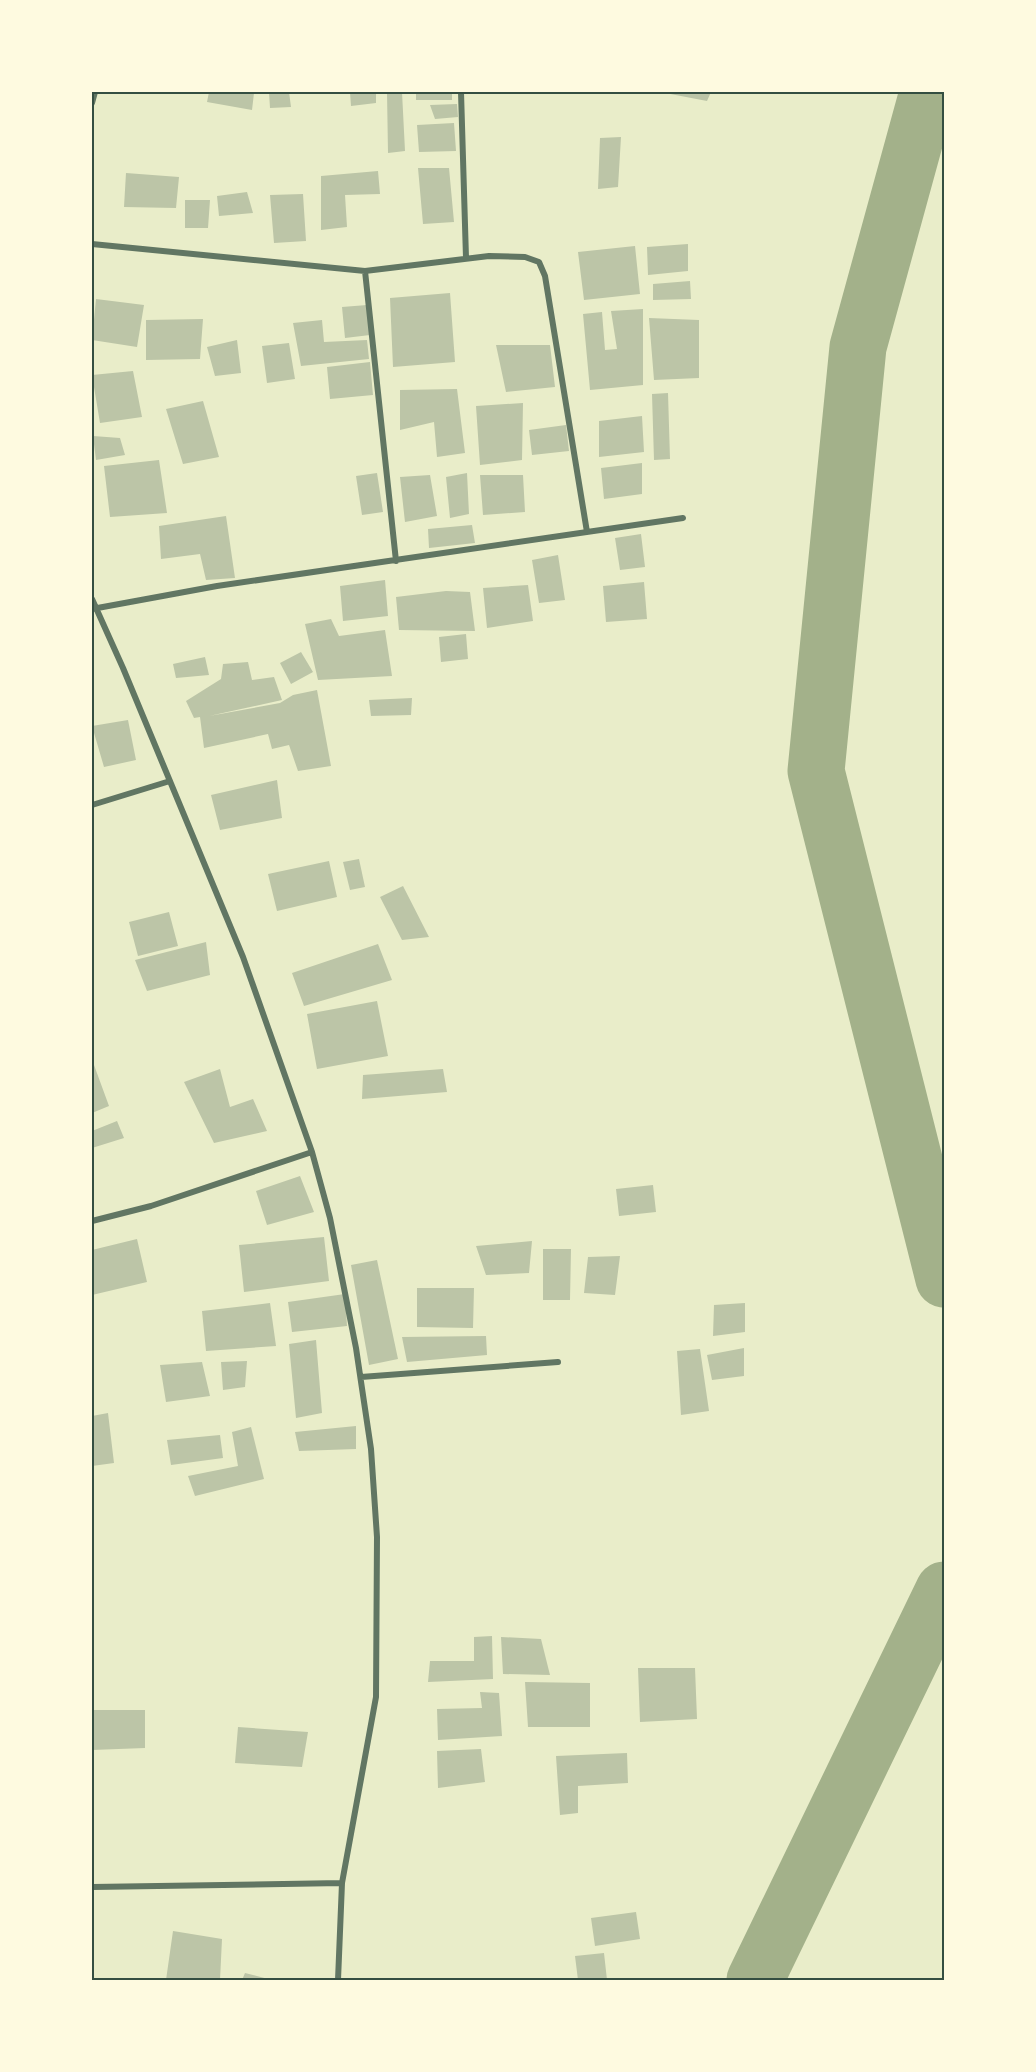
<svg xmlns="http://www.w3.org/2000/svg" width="1036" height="2072" font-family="Raleway,sans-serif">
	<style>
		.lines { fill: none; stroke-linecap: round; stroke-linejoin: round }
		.river { stroke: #a3b18a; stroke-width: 57 }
		.building { fill: #bcc5a7 }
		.minor { stroke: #617663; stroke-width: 6 }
		.neatline { fill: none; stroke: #344e41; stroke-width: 2 }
	</style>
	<rect width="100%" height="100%" fill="#e9edc9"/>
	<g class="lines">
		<path class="river" d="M928,92L858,347L816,771L944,1279
			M755,1980L944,1590"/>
	</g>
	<path class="building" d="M209,92L254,93L252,110L207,102Z
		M269,92H289L291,107L270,108Z
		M350,92H376V103L351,106Z
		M387,92H402L405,151L388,153Z
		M416,92H452V100H416Z
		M660,92H711L707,101Z
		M457,104L458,117L435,119L430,105Z
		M454,123L456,151L419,152L417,125Z
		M621,137L618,187L598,189L600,138Z
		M418,168H449L454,222L423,224Z
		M378,171L380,194L345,195L347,227L321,230V176Z
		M126,173L179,177L176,208L124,207Z
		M247,192L253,213L219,216L217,196Z
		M303,194L306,241L274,243L270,195Z
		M185,200H210L208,228H185Z
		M688,244V271L648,275L647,247Z
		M635,246L640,294L584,300L578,252Z
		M690,281L691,299L653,300V284Z
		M450,293L455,362L393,367L390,298Z
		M96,299L144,305L137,347L92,340Z
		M367,305L370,335L345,338L342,307Z
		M643,309V385L590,390L583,314L602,312L605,350L617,349L611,311Z
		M649,318L699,320V378L654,380Z
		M203,319L200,359L146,360V320Z
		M322,320L324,342L367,340L369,359L301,366L293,323Z
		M237,340L241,373L215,376L207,347Z
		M289,343L295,379L267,383L262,346Z
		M496,345H550L555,387L506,392Z
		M370,362L373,395L330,399L327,367Z
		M133,371L142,417L100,423L92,375Z
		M457,389L465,453L437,457L434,422L400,430V390Z
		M668,393L670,459L654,460L652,394Z
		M203,401L219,457L183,464L166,409Z
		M523,403L522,460L480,465L476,406Z
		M642,416L644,452L599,457V421Z
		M566,425L569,451L532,455L529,430Z
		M93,436L120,438L125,455L96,460Z
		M159,460L167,513L110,517L104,466Z
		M642,463V494L604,499L601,468Z
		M377,473L383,512L362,515L356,476Z
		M467,473L469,514L450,518L446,477Z
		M430,475L437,516L405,522L400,477Z
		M480,475H523L525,512L483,515Z
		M226,516L235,578L206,580L200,554L161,559L159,526Z
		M472,525L475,543L429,548L428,529Z
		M641,534L645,567L620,570L615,538Z
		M558,555L565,600L539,603L532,560Z
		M385,580L388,616L343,621L340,586Z
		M644,582L647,619L606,622L603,586Z
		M528,585L533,621L487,628L483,588Z
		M446,591L470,592L475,631L399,630L396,597Z
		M331,619L339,636L385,630L392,676L318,680L305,624Z
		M466,634L468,659L441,662L439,637Z
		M301,652L313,672L291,684L280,663Z
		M205,657L209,675L176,678L173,664Z
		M248,662L252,680L274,677L282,700L209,716L280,703L293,695L317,690L331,766L298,771L289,745L272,749L268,734L204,748L200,717L194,718L186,701L221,679L223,664Z
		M412,698L411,715L371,716L369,700Z
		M128,720L136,760L104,767L92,726Z
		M277,780L282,818L220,830L211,795Z
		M359,859L365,887L350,890L343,862Z
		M329,861L337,897L277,911L268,874Z
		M403,886L429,937L402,940L380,897Z
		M169,912L178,946L138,956L129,922Z
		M206,942L210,975L147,991L135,960Z
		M378,944L392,980L304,1006L292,973Z
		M377,1001L388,1056L317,1069L307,1014Z
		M94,1065L109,1106L92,1113V1066Z
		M220,1069L230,1107L253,1099L267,1131L214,1143L184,1082Z
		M443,1069L447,1092L362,1099L363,1075Z
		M117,1121L124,1138L92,1148V1131Z
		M300,1176L314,1212L267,1225L256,1191Z
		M653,1185L656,1212L619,1216L616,1189Z
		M324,1237L329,1281L244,1292L239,1245Z
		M137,1239L147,1282L92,1295V1250Z
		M532,1241L529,1273L486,1275L476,1246Z
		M543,1249H571L570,1300H543Z
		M620,1256L615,1295L584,1293L588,1257Z
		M377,1260L398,1359L369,1365L351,1265Z
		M417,1288H474L473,1328L417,1327Z
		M345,1294L347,1326L292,1332L288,1302Z
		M270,1303L276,1346L206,1351L202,1311Z
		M745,1303V1332L713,1336L714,1305Z
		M486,1336L487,1355L407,1362L402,1337Z
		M316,1340L322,1413L296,1418L289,1344Z
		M744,1348V1376L712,1380L707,1355Z
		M700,1349L709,1411L681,1415L677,1351Z
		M247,1361L245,1387L223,1390L221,1362Z
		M202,1362L210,1396L166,1402L160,1365Z
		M108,1413L114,1463L92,1466V1416Z
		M356,1426V1449L299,1451L295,1432Z
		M251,1427L264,1479L195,1496L188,1476L238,1466L232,1432Z
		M220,1435L223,1458L171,1465L167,1440Z
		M492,1636L493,1679L428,1682L430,1661H474V1637Z
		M501,1637L541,1639L550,1675L503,1674Z
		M638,1668H695L697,1719L640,1722Z
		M525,1682L590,1683V1727H528Z
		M480,1692L499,1693L502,1736L438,1740L437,1709L482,1708Z
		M92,1710H145V1748L92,1750Z
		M238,1727L308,1732L302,1767L235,1763Z
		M481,1749L485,1782L438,1788L437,1751Z
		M627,1753L628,1783L578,1786V1813L560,1815L556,1756Z
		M92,1761H94V1778H92Z
		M636,1912L640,1939L595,1946L591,1918Z
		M173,1931L222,1939L220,1980H166Z
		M604,1953L607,1980H578L575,1956Z
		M245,1973L272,1980H242Z"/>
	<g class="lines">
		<path class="minor" d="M461,92L466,258
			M92,103L95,92
			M92,244L365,271L489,256L525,257L539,262L545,276L587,532
			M365,271L396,561
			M92,599L123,668L243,957L312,1152L330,1218L356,1348L371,1449L377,1537L376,1697L342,1883L338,1980
			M92,609L217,586L683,518
			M92,805L170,781
			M92,1221L151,1206L312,1152
			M361,1377L558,1362
			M92,1887L342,1883"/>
	</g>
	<rect width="1036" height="2072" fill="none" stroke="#fefae0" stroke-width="186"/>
	<rect x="93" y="93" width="850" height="1886" class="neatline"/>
</svg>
